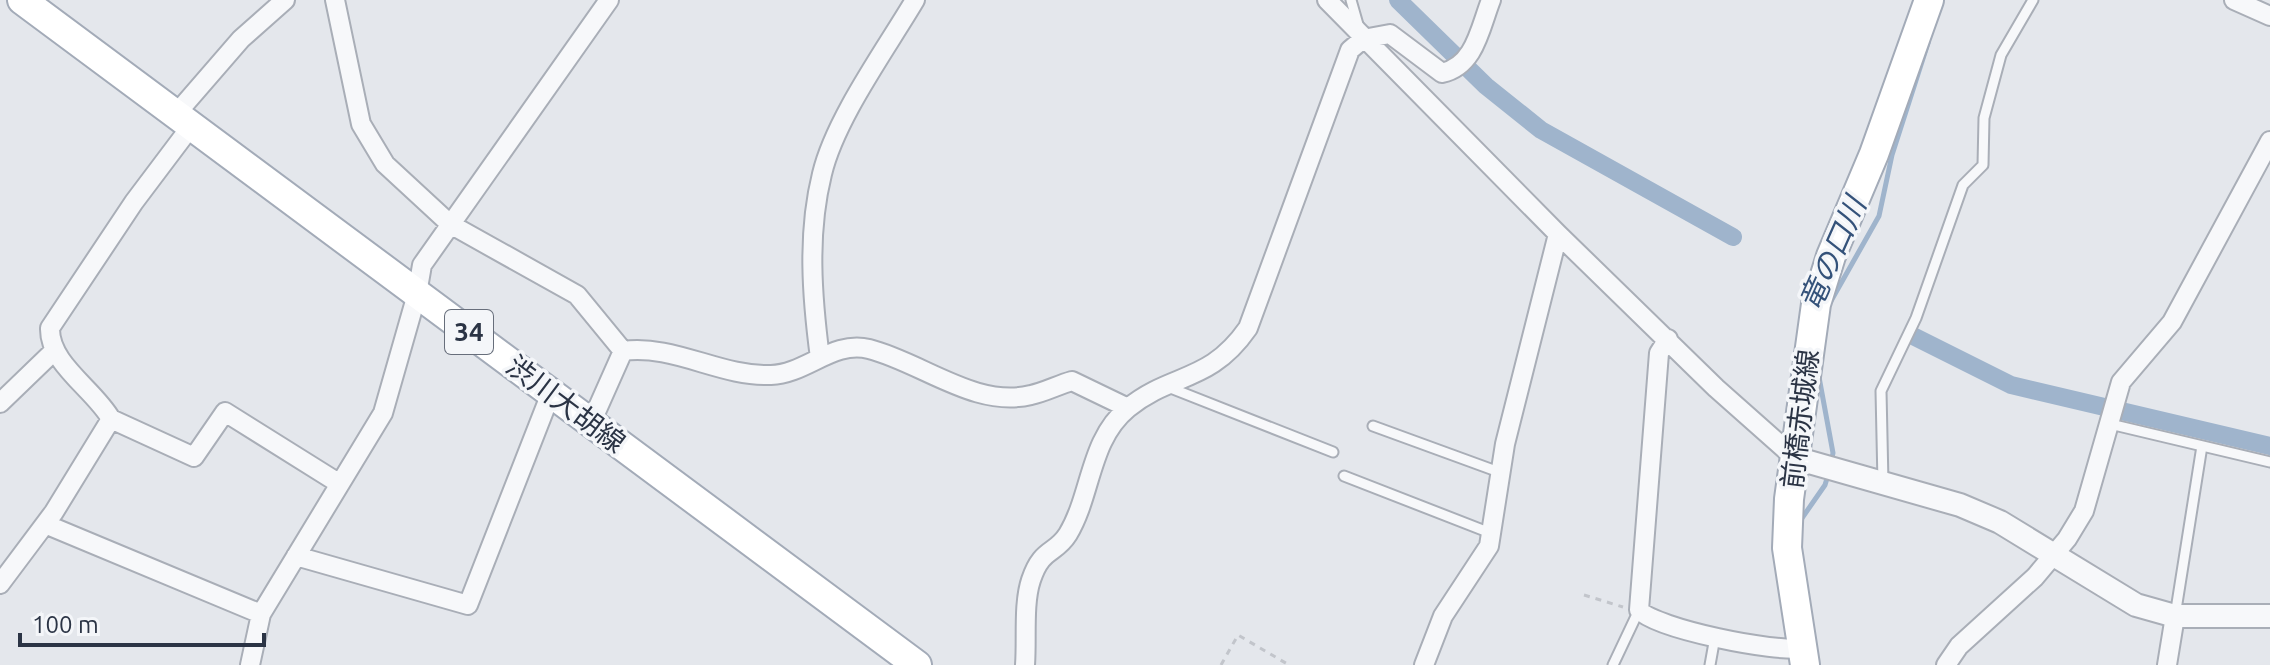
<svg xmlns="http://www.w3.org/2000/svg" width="2270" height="665" font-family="Ubuntu,'Noto Sans JP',sans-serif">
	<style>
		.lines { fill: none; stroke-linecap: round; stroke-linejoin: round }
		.stream { stroke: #9fb4cc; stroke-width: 5 }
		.canal { stroke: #9fb4cc; stroke-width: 18 }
		.service-casing { stroke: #a9aeb7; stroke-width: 13 }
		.minor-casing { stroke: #a9aeb7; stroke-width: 22 }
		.tertiary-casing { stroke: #a9aeb7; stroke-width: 26 }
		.primary-casing { stroke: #a3abb8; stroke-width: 32 }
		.path { stroke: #c2c5cb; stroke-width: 3; stroke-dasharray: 6 6; stroke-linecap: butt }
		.service { stroke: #f7f8fa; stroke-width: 9 }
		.minor { stroke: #f7f8fa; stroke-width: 18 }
		.tertiary { stroke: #f7f8fa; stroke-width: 22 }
		.primary { stroke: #fff; stroke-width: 28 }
		.labels { text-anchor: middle; stroke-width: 7; stroke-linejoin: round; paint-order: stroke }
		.shield { fill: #f4f6f9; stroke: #676e7b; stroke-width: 2 }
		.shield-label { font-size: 26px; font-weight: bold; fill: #2b3445 }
		.street-label { font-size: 28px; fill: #2b3445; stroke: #f4f6f9 }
		.water-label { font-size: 30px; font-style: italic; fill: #34527a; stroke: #f4f6f9 }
	</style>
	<rect width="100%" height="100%" fill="#e4e7ec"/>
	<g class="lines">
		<path class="stream" d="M1831,301L1879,216L1892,155L1928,43
			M1819,377L1833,453L1831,462
			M1800,521L1825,485L1828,475"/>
		<path class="canal" d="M1398,0L1486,86L1541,130L1733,237
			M1913,336L2011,385L2270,446"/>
		<defs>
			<path id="service" d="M1351,0L1359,28
				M1168,387L1333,452
				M2110,424L2270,462
				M1373,426L1499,472
				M1344,476L1493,534
				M1883,483L1881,391L1916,318L1963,185L1983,165L1984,118L2001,55L2033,0
				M2175,616L2202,446
				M1613,665L1639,610
				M1710,665L1715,637"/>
			<path id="minor" d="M335,0L361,124L385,164L450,224L577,295L623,351
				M1327,0L1558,234L1716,388L1795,458
				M2234,0L2270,16
				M176,114L241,39L285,0
				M1668,339L1659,353L1639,610C1657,629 1776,653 1803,648
				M820,358C812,297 807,234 822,174C835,119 886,49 915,0
				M0,403L55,350
				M111,419L194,457L225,412L340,484
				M591,423L623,351C674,344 720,377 771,375C806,374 833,340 869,349C921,362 976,409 1031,395C1045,392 1058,385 1072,381L1128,408
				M45,524L261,614
				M296,556L468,605L551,393
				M0,584L54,512L111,419C94,389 49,364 50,328L134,202L192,125
				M250,665L261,614L383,413L417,294L422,265L609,0
				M1025,665C1027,639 1023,604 1031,580C1042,547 1055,555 1068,534C1092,494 1089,440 1128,408C1172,372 1209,384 1248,328L1350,50L1363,39L1390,34L1442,73C1475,66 1480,28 1491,0
				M1424,665L1443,616L1489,546L1505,444L1558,234
				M1946,665L1959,646L2035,577L2067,539L2084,511L2121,382L2172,322L2270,141
				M2167,665L2175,616"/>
			<path id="tertiary" d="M1795,458L1960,505L2000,522L2136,605L2175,616H2270"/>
			<path id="primary" d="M22,0L917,665
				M1805,665L1787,548L1789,499L1816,304L1831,256L1874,154L1929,0"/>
		</defs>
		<use href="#service" class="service-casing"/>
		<use href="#minor" class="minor-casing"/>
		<use href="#tertiary" class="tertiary-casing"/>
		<use href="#primary" class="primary-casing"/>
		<path class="path" d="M1584,595L1623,607
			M1221,665L1238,635L1289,665"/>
		<use href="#service" class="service"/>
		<use href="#minor" class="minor"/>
		<use href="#tertiary" class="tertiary"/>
		<use href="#primary" class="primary"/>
	</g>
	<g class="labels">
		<rect class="shield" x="445" y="310" width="48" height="44" rx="6"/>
		<g class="shield-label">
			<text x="469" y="341">34</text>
		</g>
		<g class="street-label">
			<text transform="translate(566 404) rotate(37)" y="10">渋川大胡線</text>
			<text transform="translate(1800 419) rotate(-83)" y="10">前橋赤城線</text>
		</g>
		<g class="water-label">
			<text transform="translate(1833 254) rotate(-66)" y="10">竜の口川</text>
		</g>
	</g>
	<path d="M20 633v12h244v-12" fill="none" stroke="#2b3445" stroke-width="4"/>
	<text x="32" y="633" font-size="24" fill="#2b3445" stroke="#f4f6f9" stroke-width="6" paint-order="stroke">100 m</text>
</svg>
